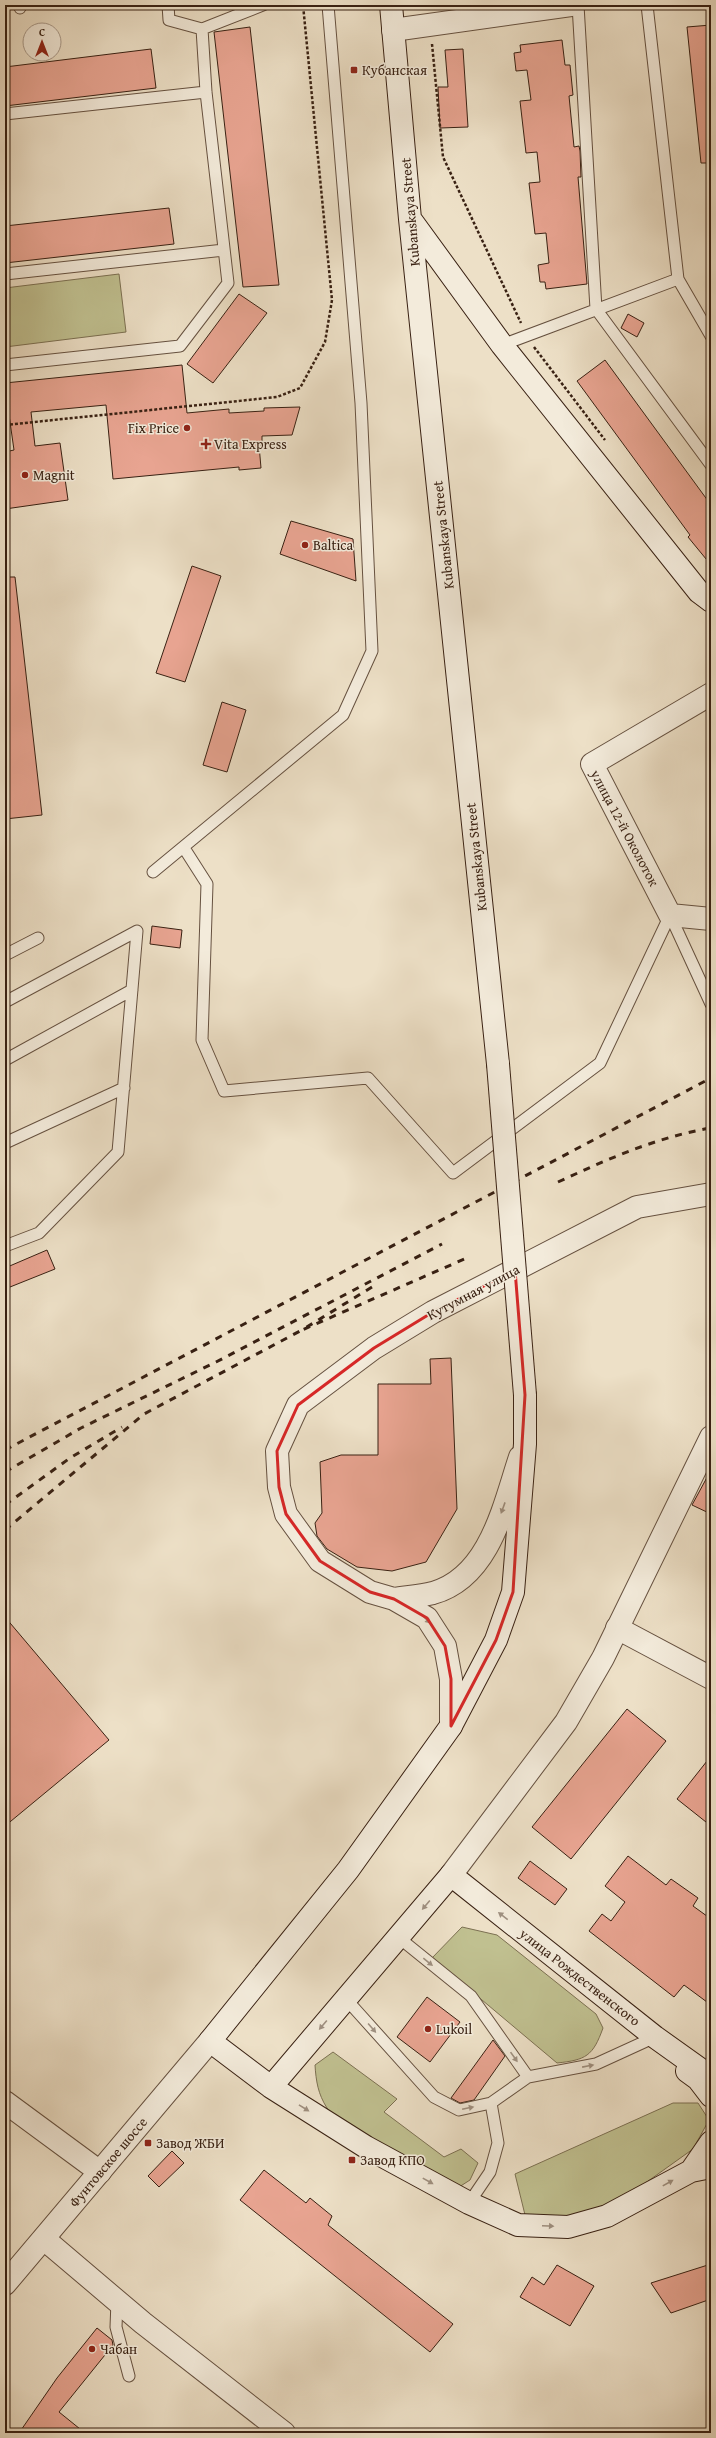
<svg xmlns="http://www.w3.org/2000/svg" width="716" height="2438" font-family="'Gentium Book Plus',serif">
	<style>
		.green { fill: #c0c090; stroke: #7c7052 }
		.building { fill: #e8a491; stroke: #392113 }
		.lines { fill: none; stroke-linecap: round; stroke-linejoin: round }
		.service-casing { stroke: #665140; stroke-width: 13 }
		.minor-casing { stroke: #665140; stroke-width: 24 }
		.tertiary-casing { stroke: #665140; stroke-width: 24 }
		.secondary-casing { stroke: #392113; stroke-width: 24 }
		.path { stroke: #392113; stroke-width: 2.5; stroke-dasharray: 3 2; stroke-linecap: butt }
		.service { stroke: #f3ebdb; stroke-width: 11 }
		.minor { stroke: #f3ebdb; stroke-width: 22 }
		.tertiary { stroke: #f3ebdb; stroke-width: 22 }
		.secondary { stroke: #f3ebdb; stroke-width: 22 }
		.rail { stroke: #392113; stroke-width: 3; stroke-dasharray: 7 7; stroke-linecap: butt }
		.secondary-bridge-casing { stroke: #392113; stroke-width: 24; stroke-linecap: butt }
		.secondary-bridge { stroke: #f3ebdb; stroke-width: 22 }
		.oneway { fill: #9f9081 }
		.marked { fill: none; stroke: #d62828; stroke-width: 3; stroke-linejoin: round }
		.poi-dot { fill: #8f2418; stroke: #f3ebdb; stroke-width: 1.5 }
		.labels { text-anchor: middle; stroke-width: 3; stroke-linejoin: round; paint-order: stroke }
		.poi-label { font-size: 14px; fill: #392113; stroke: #f3ebdb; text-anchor: start }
		.street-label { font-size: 14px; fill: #392113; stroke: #f3ebdb }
	</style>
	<rect width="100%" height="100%" fill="#ede0c7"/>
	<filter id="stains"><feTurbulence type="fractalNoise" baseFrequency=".005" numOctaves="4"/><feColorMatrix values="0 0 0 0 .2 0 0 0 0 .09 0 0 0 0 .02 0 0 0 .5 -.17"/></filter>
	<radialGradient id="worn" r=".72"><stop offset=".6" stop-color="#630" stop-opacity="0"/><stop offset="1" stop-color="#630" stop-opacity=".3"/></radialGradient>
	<path class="green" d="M119,274L126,332L5,347V288Z
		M462,1927L497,1935L596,2014L603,2028C593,2056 586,2060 557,2063L432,1958Z
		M333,2052L397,2099L384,2112L444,2157L461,2149L478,2163L470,2180L456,2189C430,2174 341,2129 327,2108C318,2094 316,2081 315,2065Z
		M673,2103H698L709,2120L693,2149L609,2209L567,2224L526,2219L515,2174Z"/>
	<path class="building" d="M711,25V163H701L687,27Z
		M250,27L279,285L243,287L214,32Z
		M562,40L565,65H570L573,95L569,96L574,147L579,146L580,151L581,177H578L587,284L546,289L545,282H540L538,265L549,263L546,233L535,234L529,183L540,182L537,152L526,153L520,101L531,100L527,70L516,71L514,53L521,52L520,45Z
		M151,49L156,88L5,106V67Z
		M463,49L468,127L440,128L438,87H448L445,50Z
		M169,208L174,244L5,263V226Z
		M239,294L267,313L213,383L187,364Z
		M628,314L644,323L637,337L621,328Z
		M605,360L711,505V565L688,537L690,535L577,381Z
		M182,365L187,413L229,409V413L264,411V408L300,407L292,435L262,436V445H259L261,468L239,470V467L113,479L106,405L31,412L35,446L60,443L68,500L5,509V452L14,450L9,415H5V383Z
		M291,521L353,539L356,581L280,554Z
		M192,566L221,576L185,682L156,673Z
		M5,577H15L42,815L5,819Z
		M222,702L246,710L227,772L203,765Z
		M152,926L182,930L180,948L150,944Z
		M47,1250L55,1269L5,1289V1268Z
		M451,1358L457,1509L426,1562L392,1571L357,1567L327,1549L317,1536L315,1523L322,1513L320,1462L341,1455H378V1384H431L430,1359Z
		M711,1470V1514L692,1505Z
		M5,1617L109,1740L5,1826Z
		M627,1709L666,1741L571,1859L532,1827Z
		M711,1756V1826L677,1799Z
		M628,1856L666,1885L671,1879L698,1898L693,1906L711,1919V2005L684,1985L674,1997L589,1931L602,1914L611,1921L625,1902L605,1886Z
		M530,1861L567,1889L555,1905L518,1878Z
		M427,1997L460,2022L430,2062L397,2037Z
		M493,2040L505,2056L474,2100L460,2103L451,2098Z
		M172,2151L184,2163L159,2187L148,2176Z
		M264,2170L306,2203L310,2198L332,2216L328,2225L453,2324L430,2352L240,2200Z
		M711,2264V2299L671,2313L651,2283Z
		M557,2265L594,2286L570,2326L520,2297L532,2277L544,2285Z
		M97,2328L112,2340L113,2345L59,2412L85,2433H19L57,2378Z"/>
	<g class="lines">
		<defs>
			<path id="service" d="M20,5V8
				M578,5L596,309L711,465
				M647,5L678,279
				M202,29L263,5
				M5,114L206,92
				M5,274L224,250
				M502,345L678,279L711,336
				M5,365L180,346L228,283L206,92L202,29L169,20L168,5
				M184,848L207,884L202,1040L224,1091L368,1078L453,1173L600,1063L670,915
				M153,872L343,715L372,651L361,403L328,5
				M670,915L711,1004
				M5,955L38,938
				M5,1002L137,931L118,1152L39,1233L5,1246
				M5,1060L132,990
				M5,1143L124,1088
				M398,1937L471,1996L528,2077
				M346,1999L434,2097L459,2110L491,2103L528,2077L596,2064L655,2037
				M469,2203L490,2172L498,2143L491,2103
				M117,2301L116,2327L129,2376"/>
			<path id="minor" d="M393,30L571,5
				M711,694L592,764L670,915L711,919
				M617,1628L711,1678
				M5,2102L100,2172
				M44,2239L143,2323L284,2433"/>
			<path id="tertiary" d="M394,1599C407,1597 421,1596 433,1593C490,1577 504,1505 520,1457
				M451,1726V1679L445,1646L427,1618L394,1599L370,1592L320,1561L286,1514L279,1487L277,1451L298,1405L374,1348L433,1312L637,1207L711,1194
				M451,1875L566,1722L603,1658L711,1437
				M5,2284L210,2041"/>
			<path id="secondary" d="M391,5L410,219L498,1064
				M411,220L502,345L699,592L711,601
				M525,1395V1444L513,1592L496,1640L451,1726L348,1870L210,2041L271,2087L366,2147L469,2203L518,2225L568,2227L607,2216L691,2171L711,2167
				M687,2071L698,2079L711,2096
				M271,2087L451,1875L655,2037L711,2077
				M691,2171L711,2142"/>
		</defs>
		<use href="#service" class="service-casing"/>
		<use href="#minor" class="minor-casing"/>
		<use href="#tertiary" class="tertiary-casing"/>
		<use href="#secondary" class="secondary-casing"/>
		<path class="path" d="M432,44L443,157L521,323
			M534,347L605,440
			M5,425L277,397L300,388L325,342L332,300L303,5"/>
		<use href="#service" class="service"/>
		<use href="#minor" class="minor"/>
		<use href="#tertiary" class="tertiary"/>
		<use href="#secondary" class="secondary"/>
		<path class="rail" d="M558,1182C608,1159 657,1137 711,1128
			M372,1287L302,1330L469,1257
			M5,1450L711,1078
			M5,1472L81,1428L216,1362L442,1244
			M5,1505L70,1458L122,1427
			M5,1530L144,1414L302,1330"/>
		<defs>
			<path id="secondary-bridge" d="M498,1064L525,1395"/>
		</defs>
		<use href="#secondary-bridge" class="secondary-bridge-casing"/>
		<use href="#secondary-bridge" class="secondary-bridge"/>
	</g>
	<defs><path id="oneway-solid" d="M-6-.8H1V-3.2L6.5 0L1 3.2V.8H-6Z"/></defs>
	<g class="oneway">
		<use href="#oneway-solid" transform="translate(503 1508) rotate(110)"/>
		<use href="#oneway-solid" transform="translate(426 1619) rotate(45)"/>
		<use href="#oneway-solid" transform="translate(426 1905) rotate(130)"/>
		<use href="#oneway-solid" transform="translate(503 1916) rotate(-142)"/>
		<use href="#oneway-solid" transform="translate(428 1962) rotate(39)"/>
		<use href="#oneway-solid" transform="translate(323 2025) rotate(130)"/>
		<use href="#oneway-solid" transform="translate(372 2028) rotate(49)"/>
		<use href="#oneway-solid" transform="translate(514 2057) rotate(55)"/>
		<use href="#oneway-solid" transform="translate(588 2066) rotate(-11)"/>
		<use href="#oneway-solid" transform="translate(304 2108) rotate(32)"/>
		<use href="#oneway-solid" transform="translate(468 2108) rotate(-12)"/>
		<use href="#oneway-solid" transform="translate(428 2181) rotate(29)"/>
		<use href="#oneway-solid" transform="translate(668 2183) rotate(-29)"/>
		<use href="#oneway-solid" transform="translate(548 2226) rotate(3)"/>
	</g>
	<path class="marked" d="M515,1270L525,1395L513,1592L496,1640L451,1726V1679L445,1646L427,1618L394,1599L370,1592L320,1561L286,1514L279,1487L277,1451L298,1405L374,1348L433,1312Z"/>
	<g class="poi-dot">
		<rect x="350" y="66" width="8" height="8" rx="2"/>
		<circle cx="187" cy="428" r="4"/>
		<path d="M204 438h4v4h4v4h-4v4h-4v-4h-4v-4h4z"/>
		<circle cx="25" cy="475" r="4"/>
		<circle cx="305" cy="545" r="4"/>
		<circle cx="428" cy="2029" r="4"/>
		<rect x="144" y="2139" width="8" height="8" rx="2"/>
		<rect x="348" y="2156" width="8" height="8" rx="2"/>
		<circle cx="92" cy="2349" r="4"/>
	</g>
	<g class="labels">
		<g class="poi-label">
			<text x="362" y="75">Кубанская</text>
			<text x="179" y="433" text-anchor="end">Fix Price</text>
			<text x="214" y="449">Vita Express</text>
			<text x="33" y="480">Magnit</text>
			<text x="313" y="550">Baltica</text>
			<text x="436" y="2034">Lukoil</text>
			<text x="156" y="2148">Завод ЖБИ</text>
			<text x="360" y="2165">Завод КПО</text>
			<text x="100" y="2354">Чабан</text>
		</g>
		<g class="street-label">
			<text transform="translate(410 212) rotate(-95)" y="5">Kubanskaya Street</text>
			<text transform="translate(443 535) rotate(-96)" y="5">Kubanskaya Street</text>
			<text transform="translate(625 828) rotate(62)" y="5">улица 12-й Околоток</text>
			<text transform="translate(476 857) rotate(-96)" y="5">Kubanskaya Street</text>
			<text transform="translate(473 1292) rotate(-28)" y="5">Кутумная улица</text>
			<text transform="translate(580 1977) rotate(38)" y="5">улица Рождественского</text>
			<text transform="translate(108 2162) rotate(-50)" y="5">Фунтовское шоссе</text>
		</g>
	</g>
	<rect width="716" height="2438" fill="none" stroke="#ede0c7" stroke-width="20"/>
	<rect x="6" y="6" width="704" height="2426" fill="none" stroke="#392113" stroke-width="2"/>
	<rect x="10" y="10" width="696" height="2418" fill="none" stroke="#392113"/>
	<g transform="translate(42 42)"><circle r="19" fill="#f3ebdb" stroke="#a99a8b"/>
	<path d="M0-3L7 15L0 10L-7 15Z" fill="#8f2418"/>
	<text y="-6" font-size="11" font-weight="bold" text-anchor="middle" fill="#392113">С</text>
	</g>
	<rect width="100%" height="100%" filter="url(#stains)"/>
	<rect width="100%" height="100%" fill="url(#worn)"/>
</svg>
